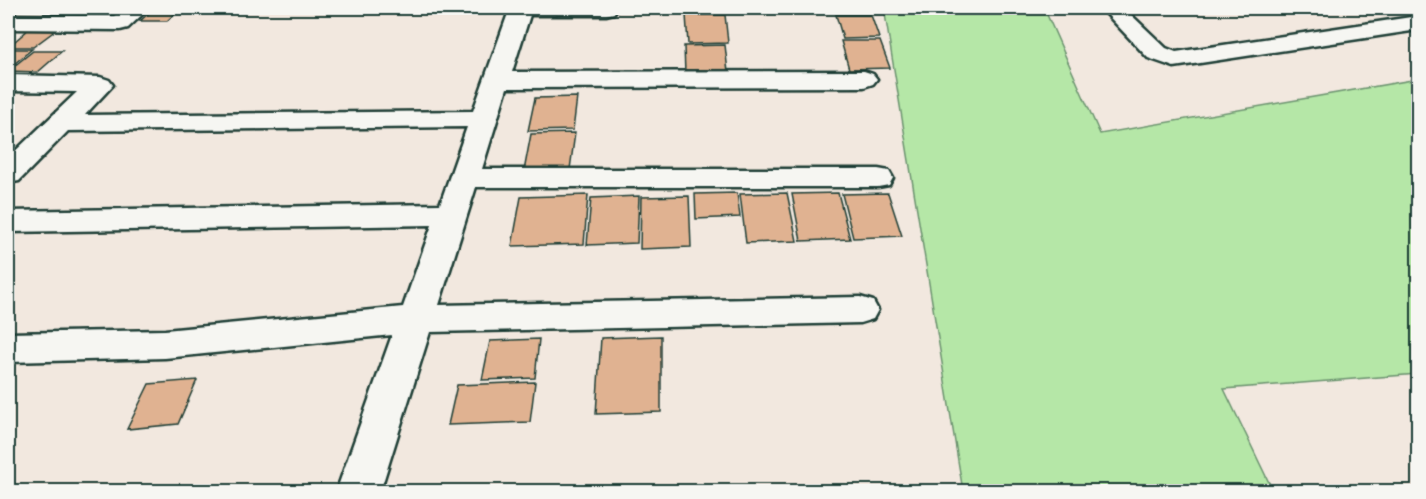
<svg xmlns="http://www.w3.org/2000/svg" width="1426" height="499" font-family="Pangolin,sans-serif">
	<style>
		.green { fill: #b5e7a7; stroke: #6a926e; stroke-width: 1.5 }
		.building { fill: #e0b291; stroke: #1f3d34; stroke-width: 1.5 }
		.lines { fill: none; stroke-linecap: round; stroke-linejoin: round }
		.street-casing { stroke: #1f3d34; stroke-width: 5 }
		.street { fill: #f6f6f2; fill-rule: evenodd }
	</style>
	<rect width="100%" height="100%" fill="#f2e8df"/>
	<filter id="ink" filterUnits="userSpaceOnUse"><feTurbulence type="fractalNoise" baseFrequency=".0167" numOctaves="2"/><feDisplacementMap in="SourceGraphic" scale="12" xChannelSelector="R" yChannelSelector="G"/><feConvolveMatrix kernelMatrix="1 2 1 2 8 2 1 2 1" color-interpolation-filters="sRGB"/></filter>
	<g filter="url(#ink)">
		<path class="green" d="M884,8H1044L1100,134L1418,79V374L1224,389L1273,491H963Z"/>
		<path class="building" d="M76,8H101L90,17L65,16Z
			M106,8H132L123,16L96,15Z
			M155,8H181L167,21H140Z
			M686,15H725L728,43L688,44Z
			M836,15H871L879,38L843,39Z
			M28,30H56L33,47H8Z
			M841,41H880L890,68L849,69Z
			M725,45L728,72L685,73L684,46Z
			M8,49H32L8,69Z
			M33,51H62L38,72L8,71Z
			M577,97L573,130L528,131L535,98Z
			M575,133L570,169L524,171L531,134Z
			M737,193L740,217L696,219L695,194Z
			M787,193L797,241L746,243L740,194Z
			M838,193L850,239L801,241L792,194Z
			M888,193L902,236L853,238L842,194Z
			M588,195L584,244L512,246L521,197Z
			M639,196L637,243L587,245L591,198Z
			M689,196L691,247L640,249L641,197Z
			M661,336V412L596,414L601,338Z
			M539,339L535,378L482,380L490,341Z
			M197,380L178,424L127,429L149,384Z
			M535,382L530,422L448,425L457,385Z"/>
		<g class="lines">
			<defs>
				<path id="street" d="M125,8H149L128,28L120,30L8,29V15L114,16Z
					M510,8H617L614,13L606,15H530L512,72L864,71L873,74L877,79L873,84L864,87L507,88L482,169H878L889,171L893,178L889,185L878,187H476L439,305L860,297L873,301L878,310L873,319L860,323L430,332L380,492H336L392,335L165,358L8,362V333L165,330L403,307L432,225L8,232V211L440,204L467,127L68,131L19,181L8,183V158L77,92L8,91V75L100,77L109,80L113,85L85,115L473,111Z
					M1101,8H1124L1166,48L1176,52L1418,16V30L1174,67L1148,58Z"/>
			</defs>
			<use href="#street" class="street-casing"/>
			<use href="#street" class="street"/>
		</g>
	</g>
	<rect width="1426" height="499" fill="none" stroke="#f6f6f2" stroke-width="30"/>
	<rect x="15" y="15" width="1396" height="469" fill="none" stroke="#1f3d34" stroke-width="2" filter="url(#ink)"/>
</svg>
